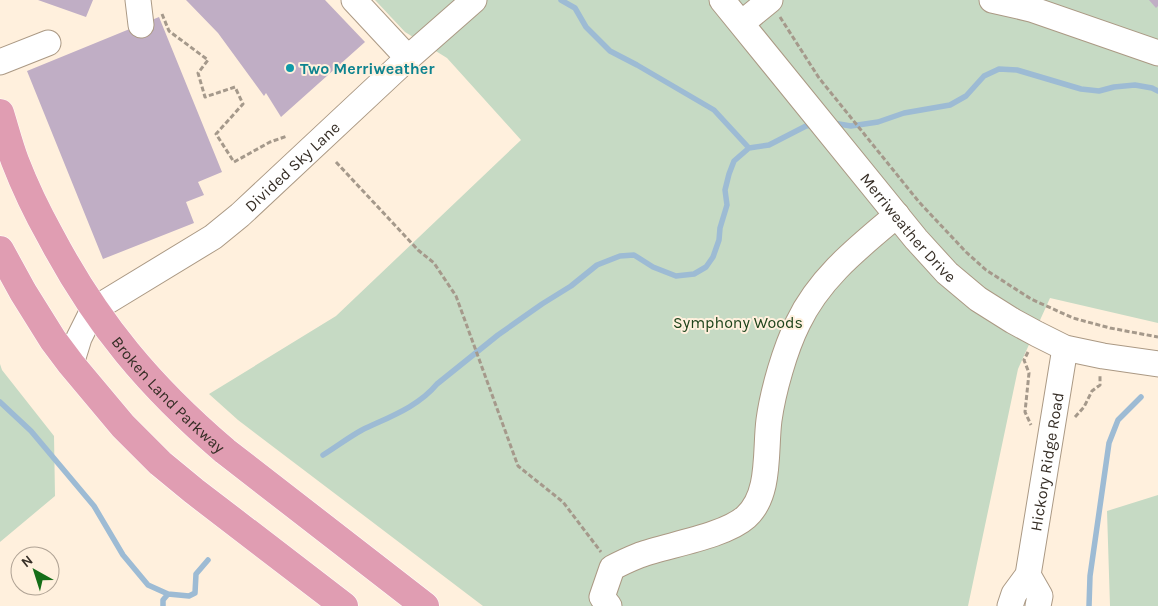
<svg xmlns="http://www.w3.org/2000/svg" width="1158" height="606" font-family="Karla,sans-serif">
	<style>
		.green { fill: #c6dac4 }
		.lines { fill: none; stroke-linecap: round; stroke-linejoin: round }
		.stream { stroke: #9dbbd4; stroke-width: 5.5 }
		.building { fill: #c0aec5 }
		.minor-casing { stroke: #ab9984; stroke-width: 27 }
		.major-casing { stroke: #fff; stroke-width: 29 }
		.path { stroke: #a5998b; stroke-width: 3; stroke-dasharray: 5 2.5; stroke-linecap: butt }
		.minor { stroke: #fff; stroke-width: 25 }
		.major { stroke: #e09db2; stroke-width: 28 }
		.culture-dot { fill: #0f9aa8; stroke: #fff0dd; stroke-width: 2 }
		.labels { text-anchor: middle; stroke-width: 4; stroke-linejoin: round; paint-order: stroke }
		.culture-label { font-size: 16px; font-weight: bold; fill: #0d838f; stroke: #fff0dd; text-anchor: start }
		.street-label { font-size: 16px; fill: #362e26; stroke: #fff0dd }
		.park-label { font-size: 16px; fill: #1e431b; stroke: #fff0dd }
	</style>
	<rect width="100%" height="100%" fill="#fff0dd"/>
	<path class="green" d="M375,0H1158V323L1050,298L1018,369L968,606H483L238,420L209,394L336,316L521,140L447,58L405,32Z
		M0,364L2,370L54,436L55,496L0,542Z
		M1158,495V606H1110L1107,511Z"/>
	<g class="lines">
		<path class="stream" d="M561,0L575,8L586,27L610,51L637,65L714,110L749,148
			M833,123L851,126L878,122L904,113L950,105L966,96L984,76L999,69L1017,70L1081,89L1099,91L1114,87L1135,85L1152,88L1158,91
			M0,402L31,431L94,506L123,555L148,585L168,594
			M323,455C336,447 349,437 362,430C389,417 418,407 437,384L498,335L542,304L571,286L597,265L620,256L634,255L653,267L676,276L694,274L706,267L713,257L719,240L720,228L727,205L725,190L729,174L734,161L749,148L769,145L806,126L814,125
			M163,606V600L168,594L189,596L195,593L196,574L208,560
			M1089,606L1090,576L1109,443L1118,420L1141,397"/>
	</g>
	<path class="building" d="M38,0H93L86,17Z
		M186,0H325L365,42L281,117L266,93L264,96L218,33Z
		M1149,0H1158V6L1156,8Z
		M159,17L222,172L198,182L204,195L186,202L194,223L103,259L27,71Z"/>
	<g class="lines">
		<defs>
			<g id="minor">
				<path d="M138,0L141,25"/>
				<path d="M354,0L408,58"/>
				<path id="s1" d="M722,0L916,239L947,273L978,299L1013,321L1037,334L1065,348L1103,356L1158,364"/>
				<path d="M992,0L1031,9L1158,53"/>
				<path d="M742,23L770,0"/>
				<path d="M0,62L48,43"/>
				<path id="s2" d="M71,364L79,338L93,310L213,237L240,215L408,58L474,0"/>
				<path d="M1028,575L1040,596L1038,606"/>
				<path d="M609,606L602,597L612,568C621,563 630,559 640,555C668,545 725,536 746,517C771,495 765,450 769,420C773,391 785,349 798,323C820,277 859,247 897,215"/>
				<path id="s3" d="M1010,606L1014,594L1028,575L1065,348"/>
			</g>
			<g id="major">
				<path id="s4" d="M0,113C5,129 9,145 15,161C25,187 37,212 51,237C97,324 150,387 225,451L425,606"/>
				<path d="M0,250L23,292L53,340L71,364L123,426L160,463L194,491L344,606"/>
			</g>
		</defs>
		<use href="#minor" class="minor-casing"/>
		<use href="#major" class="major-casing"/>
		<path class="path" d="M162,14L169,31L208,60L198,73L205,97L235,87L243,104L216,134L234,162L270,142L287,136
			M780,17L819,78L919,202L966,252L986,270L1031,299L1073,318L1110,328L1158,337
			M336,162L418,250L434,263L456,296L518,466L563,502L601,552
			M1028,352L1024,360L1029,373L1025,412L1031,425
			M1075,417L1084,407L1092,391L1100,385V375"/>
		<use href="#minor" class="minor"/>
		<use href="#major" class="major"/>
	</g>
	<circle class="culture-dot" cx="290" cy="68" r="5"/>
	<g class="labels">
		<g class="culture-label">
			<text x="300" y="74">Two Merriweather</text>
		</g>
		<g class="street-label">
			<text dy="6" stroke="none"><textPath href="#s2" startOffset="305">Divided Sky Lane</textPath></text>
			<text dy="6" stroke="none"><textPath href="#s1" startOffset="294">Merriweather Drive</textPath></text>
			<text dy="6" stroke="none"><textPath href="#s4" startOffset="332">Broken Land Parkway</textPath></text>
			<text dy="6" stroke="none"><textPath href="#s3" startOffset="151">Hickory Ridge Road</textPath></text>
		</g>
		<g class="park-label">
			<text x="738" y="328">Symphony Woods</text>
		</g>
	</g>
	<g transform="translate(35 571) rotate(321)"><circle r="24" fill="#fff0dd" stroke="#afa294"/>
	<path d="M0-4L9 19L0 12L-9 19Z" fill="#156e18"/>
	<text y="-8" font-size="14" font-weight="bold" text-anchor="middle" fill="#362e26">N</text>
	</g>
</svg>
